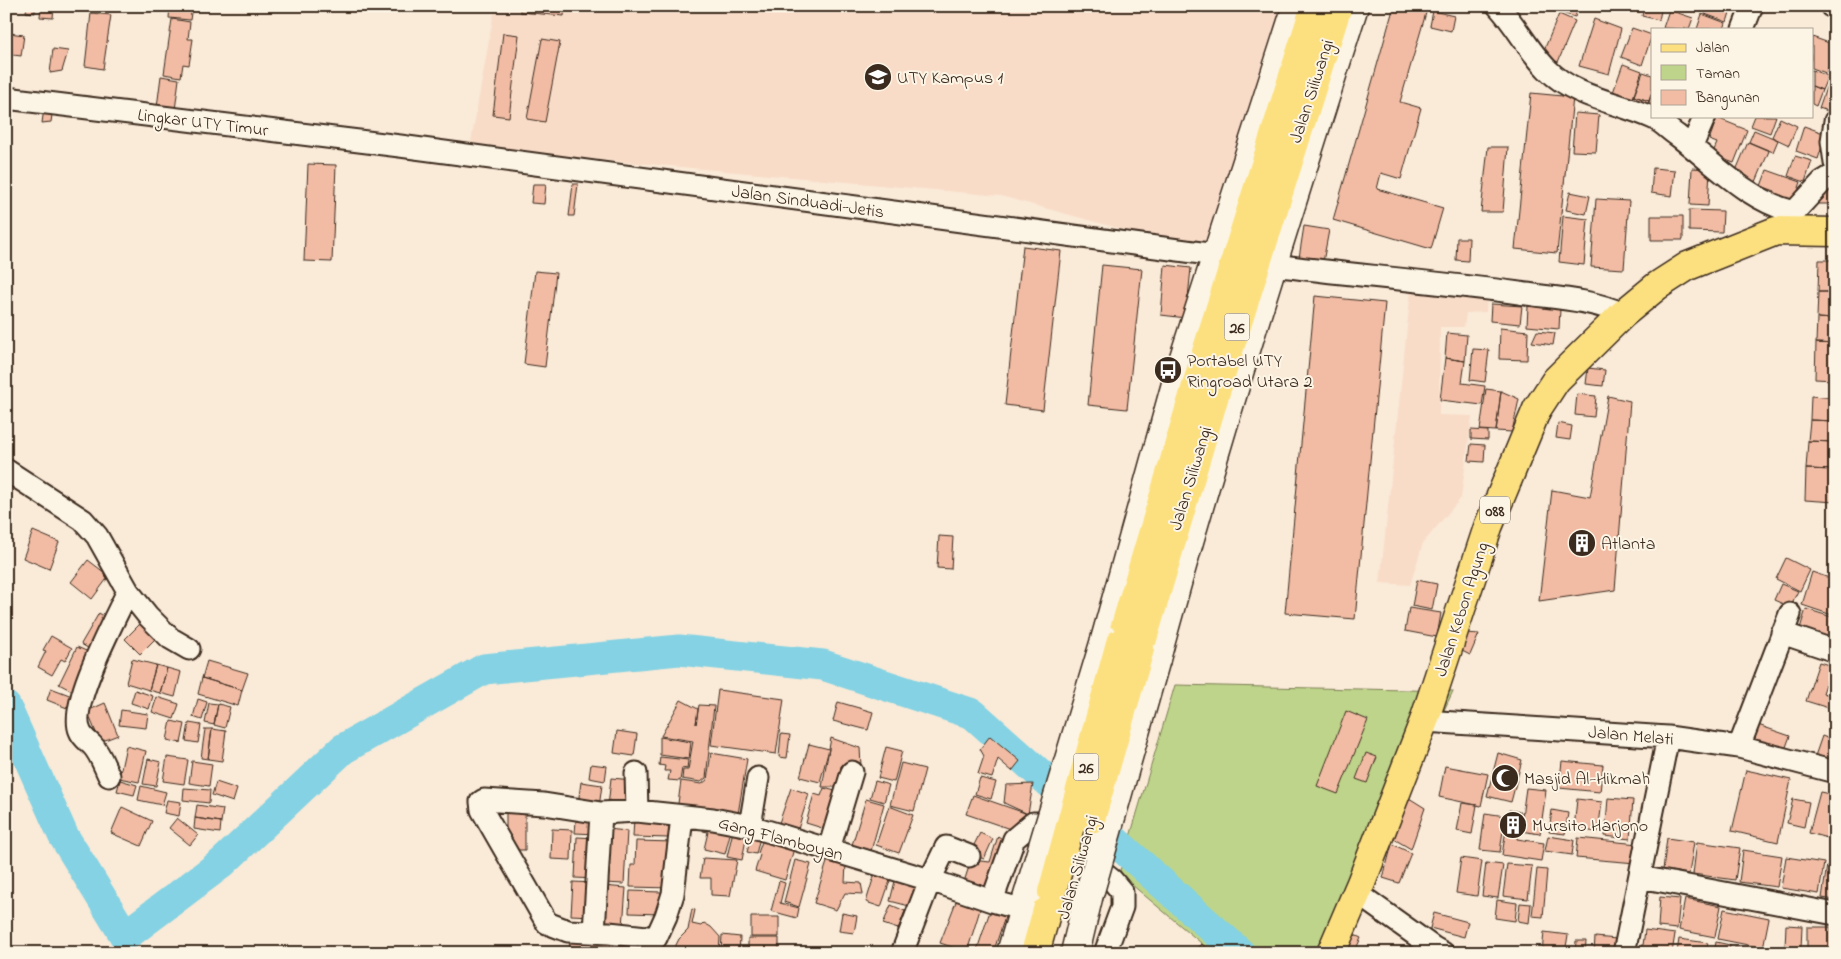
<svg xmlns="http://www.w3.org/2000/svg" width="1841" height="959" font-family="'Indie Flower',sans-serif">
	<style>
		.built { fill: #f8dcc8 }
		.green { fill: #bed48a; stroke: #7c7f54 }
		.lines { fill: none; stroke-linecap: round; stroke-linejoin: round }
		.river { stroke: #84d2e3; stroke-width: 31 }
		.building { fill: #f2bca4; stroke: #3b2a1e }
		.street-casing { stroke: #3b2a1e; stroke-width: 25 }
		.secondary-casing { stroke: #3b2a1e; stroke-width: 31 }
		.primary-casing { stroke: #3b2a1e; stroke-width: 31 }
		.highway-casing { stroke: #3b2a1e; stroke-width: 31 }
		.street { stroke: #fcf5e5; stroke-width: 21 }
		.secondary { stroke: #fcf5e5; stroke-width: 28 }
		.primary { stroke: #fce080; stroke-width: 28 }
		.highway { stroke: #fce080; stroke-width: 28 }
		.secondary-bridge-casing { stroke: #3b2a1e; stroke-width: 31; stroke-linecap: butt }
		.highway-bridge-casing { stroke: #3b2a1e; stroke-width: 31; stroke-linecap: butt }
		.secondary-bridge { stroke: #fcf5e5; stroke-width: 28 }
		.highway-bridge { stroke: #fce080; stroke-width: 28 }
		.labels { text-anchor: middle; stroke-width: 4; stroke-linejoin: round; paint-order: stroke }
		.shield { fill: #fcf5e5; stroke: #75675a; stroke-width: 1 }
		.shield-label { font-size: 16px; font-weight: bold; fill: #3b2a1e }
		.poi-label { font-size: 18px; fill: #3b2a1e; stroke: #fcf5e5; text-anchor: start }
		.street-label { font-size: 18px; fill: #3b2a1e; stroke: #fcf5e5 }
	</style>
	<rect width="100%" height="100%" fill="#faead8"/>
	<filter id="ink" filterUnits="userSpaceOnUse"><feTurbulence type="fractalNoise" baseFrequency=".02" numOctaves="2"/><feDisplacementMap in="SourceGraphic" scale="10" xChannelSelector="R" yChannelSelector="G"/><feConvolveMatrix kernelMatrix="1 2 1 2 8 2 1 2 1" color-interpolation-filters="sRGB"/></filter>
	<g filter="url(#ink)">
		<path class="built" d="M495,6H1296L1216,255L1001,196L470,148Z
			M1411,290L1487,297L1486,312L1466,313L1464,327H1440L1439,415L1472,416L1461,498L1423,543L1410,585L1380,583Z"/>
		<path class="green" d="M1175,685L1453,691L1331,953H1213L1119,874Z"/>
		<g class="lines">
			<path class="river" d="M6,707L63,835L125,936L222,863L343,749L484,669L679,650L823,665L973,714L1240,953"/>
		</g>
		<path class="building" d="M27,6H35V13L26,12Z
			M41,6H54L53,18L40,17Z
			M170,6H192L190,20L169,18Z
			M520,6H565L564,16L520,12Z
			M1394,6H1428L1400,102L1421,108L1401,179L1381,173L1377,189L1443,208L1431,249L1333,220Z
			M1561,6H1578L1575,17L1559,12Z
			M1620,6H1642L1640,12Z
			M1644,6H1662L1659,20L1642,16Z
			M1683,6H1699L1698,11Z
			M1708,6H1732L1727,22L1705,14Z
			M1669,10L1693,18L1689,29L1663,28Z
			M1433,11L1454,16L1451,31L1430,26Z
			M91,13L111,15L103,69L85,66Z
			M1559,14L1575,21L1558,62L1542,55Z
			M1702,14L1726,23L1724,29H1697Z
			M172,19L190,22L188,39H193L189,65L183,64L181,77L164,74Z
			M1594,19L1621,29L1609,74L1579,66Z
			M1632,28L1652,35L1642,65L1621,57Z
			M9,33L24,35L21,56L6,54Z
			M503,33L519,35L509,117L493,115Z
			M1812,37L1835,45V50L1826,73L1812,68Z
			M542,39L560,42L545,122L527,119Z
			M53,49L68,51L62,71L50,73Z
			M1623,64L1642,71L1631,104L1611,98Z
			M1812,70L1828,76L1822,90L1812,86Z
			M1643,72L1652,75V91L1649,101L1634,96Z
			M161,76L179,79L174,118L156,115Z
			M1828,82L1835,84L1834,113L1819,108Z
			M1812,86L1822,90L1816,106L1812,104Z
			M1531,93L1573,97L1557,253L1515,249Z
			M1652,94V111L1647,108Z
			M1634,96L1649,101L1645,111L1631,106Z
			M44,108H53L51,122L42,123Z
			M1575,113L1599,115L1596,152L1572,151Z
			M1755,116H1776L1770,133L1751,126Z
			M1717,118L1747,130L1734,163L1712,155L1717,143L1709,140Z
			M1780,118L1797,126L1789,145L1772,137Z
			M1804,126L1826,134L1818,159L1796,151Z
			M1754,130L1778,140L1773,152L1749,142Z
			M1748,142L1769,151L1753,189L1732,180Z
			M1488,147H1508L1503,212H1481Z
			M1795,156L1812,161L1805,182L1788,176Z
			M308,164L336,165L332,262L304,261Z
			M1653,168L1675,170L1672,196L1651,193Z
			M1692,168L1710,169L1708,206L1690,205Z
			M1767,170L1801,182L1792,208L1772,201L1775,191L1761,186Z
			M533,184H546L544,204L531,203Z
			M573,184H578L574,216H569Z
			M1835,184V204H1816Z
			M1570,192L1590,196L1586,214L1566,210Z
			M1596,199L1629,201L1624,269L1591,267Z
			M1689,210L1723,211L1722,232L1689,231Z
			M1563,216L1588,219L1584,265L1559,262Z
			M1651,216H1683V240H1651Z
			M1304,226L1329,230L1323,262L1299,258Z
			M1457,238H1469L1468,261L1456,260Z
			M1023,246L1061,251L1043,410L1005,405Z
			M1819,260H1835V292H1818Z
			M1102,265L1142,269L1127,409L1088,405Z
			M1165,265L1191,268L1186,318L1161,315Z
			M535,271L556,273L545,367L524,364Z
			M1818,292H1835V319L1817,318Z
			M1315,296L1385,303L1355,619L1285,613Z
			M1491,304L1522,306L1520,324L1490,321Z
			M1528,306L1560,309L1559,329L1527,326Z
			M1817,318L1835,319V344L1816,343Z
			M1500,328L1528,331L1527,360L1499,359Z
			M1537,331L1555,333L1553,345L1532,342Z
			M1447,333L1467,335L1465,361L1445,358Z
			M1816,343L1835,344V380L1815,379Z
			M1473,349L1489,350L1485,382L1470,380Z
			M1445,358L1465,361L1462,383L1485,386L1482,405L1440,400Z
			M1588,368L1605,370L1603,386L1586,384Z
			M1486,389L1501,391L1496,431L1480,430Z
			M1501,391L1519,399L1512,432L1496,431Z
			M1577,394L1596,396L1594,417L1575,415Z
			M1608,396L1630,401L1615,590L1539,601L1552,490L1590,497Z
			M1811,396L1835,398V421L1810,420Z
			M1810,420L1835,421V442L1808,441Z
			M1558,423L1572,426L1570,440L1556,438Z
			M1471,430L1488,431V440L1471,439Z
			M1808,441L1835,442V470L1806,469Z
			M1471,444L1485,445L1484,462L1469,461Z
			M1806,469L1835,470V502L1805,500Z
			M33,531L59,542L49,569L23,558Z
			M939,536L953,537L951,569L937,568Z
			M1786,558L1810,570L1800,591L1776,579Z
			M88,560L109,576L92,599L71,582Z
			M1812,572L1835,580V616L1802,605Z
			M1417,580L1437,584L1432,610L1412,606Z
			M1781,584L1798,591L1790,607L1774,600Z
			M1409,608L1441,613L1437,637L1405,631Z
			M1806,609L1835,618V626L1829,645L1798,635Z
			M99,613L111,621L93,651L81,644Z
			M140,624L155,639L140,654L125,639Z
			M1466,633L1479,634L1470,655L1458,649Z
			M51,636L72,648L65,661L61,659L52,675L38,667L46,651L43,650Z
			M77,647L93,654L74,692L59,684Z
			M132,659L156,665L149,690L126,683Z
			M207,661L248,673L242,690L202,678Z
			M1819,662L1832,666L1823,693L1835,697V710L1806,701Z
			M156,665L167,668L160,693L149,690Z
			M167,668L181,672L175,697L160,693Z
			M1835,671V693L1828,690Z
			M202,678L242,690L238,706L198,694Z
			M51,688L72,696L67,708L47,700Z
			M135,690L153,696L149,709L131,703Z
			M718,690L784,699L776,754L711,745Z
			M157,697L179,704L174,719L152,712Z
			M198,699L207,702L202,720L193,717Z
			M681,700L698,709L696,724L699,705L714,706L706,778L701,782L682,779L683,770H688L693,741L661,736Z
			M838,702L873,712L868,730L833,721Z
			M105,703L118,735L100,742L87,711Z
			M209,703L218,704L214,725L205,723Z
			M218,704L230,707L225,728L214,725Z
			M121,710L148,714L146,728L119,725Z
			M1346,711L1368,720L1338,794L1317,786Z
			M171,721L185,724L181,743L167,740Z
			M189,723L201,725L198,743L186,741Z
			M1758,725L1790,736L1782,758L1750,746Z
			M205,729H212L208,759L201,758Z
			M212,729L226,731L222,761L208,759Z
			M617,731L637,734L634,756L614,753Z
			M781,734L790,735L787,758L779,757Z
			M990,736L1020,761L1012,771L998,759L992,778L978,774L984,756L980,749Z
			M1822,736L1835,741V767L1814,759Z
			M660,737L691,742L689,759L660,755Z
			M831,738L860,748L861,766H841L840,787H822Z
			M809,744L829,749L820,782L800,777Z
			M126,746L146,751L139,782L119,778Z
			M886,747L902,751L894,782L878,778Z
			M711,753L747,759L737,820L677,811L681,781L702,784L707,780Z
			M1366,753L1377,757L1367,783L1356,779Z
			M1498,753L1522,760L1511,802L1487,796Z
			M167,757L188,760L184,784L163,781Z
			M660,757L688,760L687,769L682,768L680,781L668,780L670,771H664L665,766L659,765Z
			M148,759L161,762L156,786L143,784Z
			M192,761L212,764L209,786L189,783Z
			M1562,761L1603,765L1600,792L1559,788Z
			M901,763L925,769L914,811L890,805Z
			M591,764L607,766L605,781L589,778Z
			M1445,766L1488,774L1481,806L1439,797Z
			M1746,770L1791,780L1778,842L1732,831Z
			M611,778L633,780L630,809L608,807Z
			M980,778L996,782L991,799L975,794Z
			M120,780L137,785L134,795L117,791Z
			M875,781L889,785L884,802L870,798Z
			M216,782L237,789L233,802L212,795Z
			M581,782L602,785L599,807L578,804Z
			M1033,784L1028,814L1004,803L1006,785Z
			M141,786L166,792L162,805L138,800Z
			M184,788L210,790L209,803L183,800Z
			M791,788L809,794L798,829L779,823Z
			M824,788L843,793L832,831L806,823L814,794L821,796Z
			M1526,788L1546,790L1540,834L1520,831Z
			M1820,792L1835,795V825L1831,839L1809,833Z
			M973,795L1025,813L1019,832L966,814Z
			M1409,798L1425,808L1411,849L1394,839Z
			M1608,798L1633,800L1630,839L1605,836Z
			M866,799L884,804L871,851L852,845Z
			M1577,799L1602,802L1598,832L1574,829Z
			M1793,799L1809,802L1804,827L1787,823Z
			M167,800L181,802L179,816L164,813Z
			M1462,803L1477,805L1472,834L1457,831Z
			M197,805L223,809L221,822L195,818Z
			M889,806L913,815L899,853L876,845Z
			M122,807L152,821L141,846L111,833Z
			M1509,810L1521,812L1517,839L1544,843L1541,861L1502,855Z
			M1552,810L1568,813L1565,834L1549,832Z
			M506,813H525V850H506Z
			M1485,813L1505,816L1500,852L1480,850Z
			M634,817L669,818V838L633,837Z
			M177,818L198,835L190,845L169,828Z
			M195,818L221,822L220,833L194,829Z
			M576,821L598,822L597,834L575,833Z
			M706,822L729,827L727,833L730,834L725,854L704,849L708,832L703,831Z
			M552,829L572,830L571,860L551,859Z
			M607,829L627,831L624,884L604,883Z
			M733,831L747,834L742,860L727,857Z
			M753,831L761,833L756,854L747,852Z
			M765,833L795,845L785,880L755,871L760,855L758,853Z
			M980,833L993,839L984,859L970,853Z
			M998,836L1006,842L995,890L982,888L964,882L971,860L990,862Z
			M1548,836L1574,840L1572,855L1545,851Z
			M577,837L597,838L595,879L575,878Z
			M1578,838L1638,844L1636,863L1576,858Z
			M1667,838L1694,842L1689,874L1663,870Z
			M636,841L674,842L673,888L630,887L631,865H635Z
			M1697,842L1740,848L1735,880L1693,874Z
			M1392,844L1411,853L1399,883L1383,878Z
			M1743,850L1782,856L1777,887L1739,882Z
			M1786,857L1824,863L1819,894L1781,888Z
			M703,858L737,860L730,896L711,895V878H700Z
			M1461,858L1482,861L1477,896L1456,893Z
			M828,859L846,864L845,882L861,883L863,894L845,893L836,910L814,903Z
			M795,860L811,864L799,907L784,902Z
			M1486,863L1503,865L1498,898L1482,896Z
			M1507,864L1532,866L1528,899L1503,896Z
			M1827,865L1835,866V900L1822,898Z
			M1537,869L1547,870L1543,917L1532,916Z
			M875,873L891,878L881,907L866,902Z
			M779,881L785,883L780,903L799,908L797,918L771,911Z
			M895,881L922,888L917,908L890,901Z
			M573,882L594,883L592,916L571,915Z
			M603,886L626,888L623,926L600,924Z
			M630,891L662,892L661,914L629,913Z
			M959,894L982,903L967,952L940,943Z
			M1660,897L1680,899L1677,929L1658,927Z
			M1685,899L1721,906L1715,937L1679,930Z
			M1497,900L1517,903L1515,921L1495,918Z
			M1520,903L1531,904L1529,923L1518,921Z
			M891,905L905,911L898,929L883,924Z
			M992,905L1007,911L993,953H976Z
			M692,909L695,910L692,924L701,926L704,923L711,927L720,937L719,953H676L675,947L679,939L688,930Z
			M1724,909L1769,918L1763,948L1718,939Z
			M842,913L857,916L854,933L839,931Z
			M1434,913L1468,922L1464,937L1430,928Z
			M751,917H779V937H751Z
			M1786,925L1802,926L1801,949L1785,948Z
			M1807,927H1831V952H1807Z
			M1645,930L1675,934L1672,953H1642Z
			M1346,931L1361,938L1354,953H1337Z
			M1544,932L1568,935L1565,953H1542Z
			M570,935L611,937L610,953H569Z
			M722,935L740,937L739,953H721Z
			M1595,937L1617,939L1616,953H1594Z
			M748,938H779V951H791V953H748Z
			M1679,939L1708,943L1706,953H1677Z
			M1576,941H1586L1585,953H1575Z
			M1716,942L1730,945L1729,953H1714Z
			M1202,944L1211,953H1193Z
			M1735,947L1762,953H1734Z"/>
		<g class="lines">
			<defs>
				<path id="street" d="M1498,6C1516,25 1528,50 1547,69C1575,98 1618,102 1653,118C1662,122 1669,130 1678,136C1715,164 1747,200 1794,212
					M1831,6L1835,7
					M1743,29L1752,6
					M6,98L400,146L1216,255
					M1835,121L1832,141L1835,163
					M1692,146L1705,116
					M1785,222L1822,182L1835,174
					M1272,265C1354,275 1437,282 1519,293C1553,298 1591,299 1623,314
					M6,470L83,520L97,536L128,591L148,616L170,638L189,649
					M1782,633L1835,651
					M1424,721L1668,737L1739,747L1835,772
					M1739,747L1790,614
					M636,773L637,811
					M109,776C104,766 100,753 92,745C88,741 82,737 80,731C68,705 115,619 128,591
					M682,817L673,894L666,916L656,938L609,933L568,931L547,923L482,810L481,802L484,800L544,804L601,813L637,811L713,819L750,826L930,880L992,901L1024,910
					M750,826L758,778
					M829,849L852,772
					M1640,877L1835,914
					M1357,893L1434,948L1443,953
					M992,901L1014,839L1033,823H1040L1112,880L1122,892V907L1105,953
					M594,932L601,813
					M902,953L930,880L946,847L969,856
					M1624,953L1668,737"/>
				<path id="secondary" d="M1105,640L1179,373L1297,6
					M1156,659C1216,439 1285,223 1354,6
					M1011,953L1030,889
					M1075,953L1088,898"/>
				<path id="primary" d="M1331,953L1361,883L1424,721L1488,527L1537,409L1556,380L1623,314L1657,286L1688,266L1776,231L1835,232"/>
				<path id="highway" d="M1120,643L1206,352L1315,6
					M1140,649L1216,392L1338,6
					M1035,953L1052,892"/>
			</defs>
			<use href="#street" class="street-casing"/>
			<use href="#secondary" class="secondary-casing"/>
			<use href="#primary" class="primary-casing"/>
			<use href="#highway" class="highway-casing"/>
			<use href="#street" class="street"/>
			<use href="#secondary" class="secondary"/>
			<use href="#primary" class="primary"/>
			<use href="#highway" class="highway"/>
			<defs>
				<path id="secondary-bridge" d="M1030,889L1105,640
					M1088,898L1156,659"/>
				<path id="highway-bridge" d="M1091,819L1140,649
					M1052,892L1120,643"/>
			</defs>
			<use href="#secondary-bridge" class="secondary-bridge-casing"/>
			<use href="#highway-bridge" class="highway-bridge-casing"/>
			<use href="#secondary-bridge" class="secondary-bridge"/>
			<use href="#highway-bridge" class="highway-bridge"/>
		</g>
	</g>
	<defs>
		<symbol id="university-disc" viewBox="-11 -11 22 22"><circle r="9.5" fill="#3b2a1e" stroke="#fcf5e5"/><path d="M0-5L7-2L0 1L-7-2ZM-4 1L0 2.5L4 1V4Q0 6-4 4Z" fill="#fff"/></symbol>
		<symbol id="bus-disc" viewBox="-11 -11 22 22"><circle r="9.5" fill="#3b2a1e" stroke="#fcf5e5"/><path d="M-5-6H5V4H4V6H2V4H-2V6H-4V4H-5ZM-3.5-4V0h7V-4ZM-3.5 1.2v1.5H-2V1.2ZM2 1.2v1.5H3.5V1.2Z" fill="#fff"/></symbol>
		<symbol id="building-disc" viewBox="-11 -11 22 22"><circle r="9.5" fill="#3b2a1e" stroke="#fcf5e5"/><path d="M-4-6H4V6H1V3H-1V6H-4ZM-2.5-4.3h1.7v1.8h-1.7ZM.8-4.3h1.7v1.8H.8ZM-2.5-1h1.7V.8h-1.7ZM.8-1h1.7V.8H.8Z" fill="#fff"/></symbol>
		<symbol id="mosque-disc" viewBox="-11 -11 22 22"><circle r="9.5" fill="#3b2a1e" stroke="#fcf5e5"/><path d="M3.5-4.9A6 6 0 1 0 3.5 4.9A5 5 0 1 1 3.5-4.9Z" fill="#fff"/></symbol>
	</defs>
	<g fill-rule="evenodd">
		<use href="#university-disc" x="862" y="61" width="32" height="32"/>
		<use href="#bus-disc" x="1152" y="354" width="32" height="32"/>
		<use href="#building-disc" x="1566" y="527" width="32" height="32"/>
		<use href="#mosque-disc" x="1489" y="762" width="32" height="32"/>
		<use href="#building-disc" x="1497" y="809" width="32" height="32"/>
	</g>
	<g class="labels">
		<g class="shield">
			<rect x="1224.5" y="313.5" width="25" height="27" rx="4"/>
			<rect x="1480" y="496.5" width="30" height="27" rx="4"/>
			<rect x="1073.5" y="753.5" width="25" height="27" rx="4"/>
		</g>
		<g class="shield-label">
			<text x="1237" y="333">26</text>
			<text x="1495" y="516">088</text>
			<text x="1086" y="773">26</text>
		</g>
		<g class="poi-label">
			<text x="897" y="83">UTY Kampus 1</text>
			<text x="1187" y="366">Portabel UTY<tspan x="1187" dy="21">Ringroad Utara 2</tspan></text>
			<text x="1601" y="549">Atlanta</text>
			<text x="1524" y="784">Masjid Al-Hikmah</text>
			<text x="1532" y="831">Mursito Harjono</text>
		</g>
		<g class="street-label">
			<text transform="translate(1311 91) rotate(-72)" y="6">Jalan Siliwangi</text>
			<text transform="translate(203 122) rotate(7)" y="6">Lingkar UTY Timur</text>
			<text transform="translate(808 201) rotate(8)" y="6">Jalan Sinduadi-Jetis</text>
			<text transform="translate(1190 478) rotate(-73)" y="6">Jalan Siliwangi</text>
			<text transform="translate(1461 609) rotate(-72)" y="6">Jalan Kebon Agung</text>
			<text transform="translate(1631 735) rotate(5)" y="6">Jalan Melati</text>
			<text transform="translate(781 838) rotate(15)" y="6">Gang Flamboyan</text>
			<text transform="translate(1077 867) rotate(-74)" y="6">Jalan Siliwangi</text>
		</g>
	</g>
	<rect width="1841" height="959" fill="none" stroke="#fcf5e5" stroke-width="25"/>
	<rect x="12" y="12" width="1816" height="934" fill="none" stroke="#3b2a1e" stroke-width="2" filter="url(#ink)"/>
	<rect x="1651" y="28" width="162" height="90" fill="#fcf5e5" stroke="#afa495"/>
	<rect x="1661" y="44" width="25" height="8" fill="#fce080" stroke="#afa495"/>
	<text x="1696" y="52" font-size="15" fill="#3b2a1e">Jalan</text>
	<rect x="1661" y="65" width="25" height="15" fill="#bed48a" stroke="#afa495"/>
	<text x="1696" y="78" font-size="15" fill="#3b2a1e">Taman</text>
	<rect x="1661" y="90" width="25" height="15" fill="#f2bca4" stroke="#afa495"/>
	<text x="1696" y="102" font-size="15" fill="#3b2a1e">Bangunan</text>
</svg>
